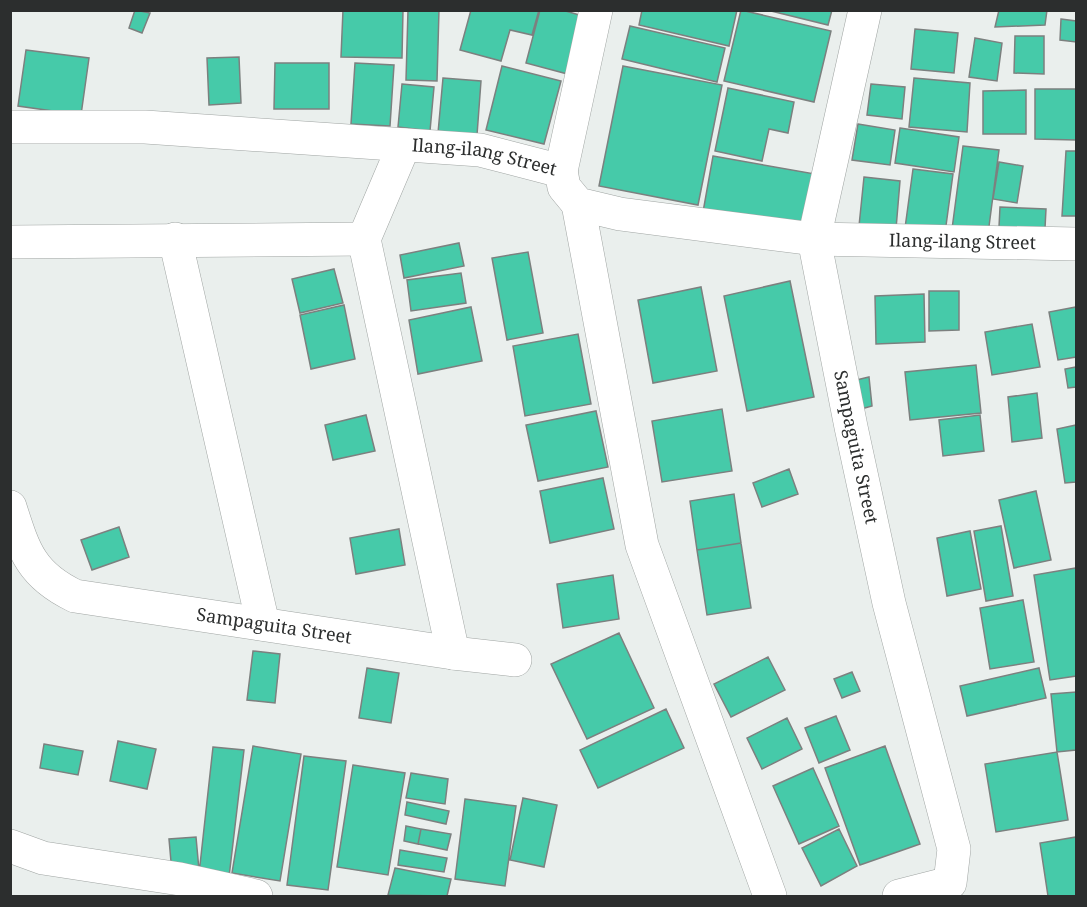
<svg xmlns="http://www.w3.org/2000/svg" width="1087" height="907" font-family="'Noto Serif',serif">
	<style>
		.building { fill: #46caa9; stroke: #7c807f; stroke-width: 1.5 }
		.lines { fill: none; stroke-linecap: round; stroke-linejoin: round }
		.minor-casing { stroke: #a0a5a3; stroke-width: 34 }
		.minor { stroke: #fff; stroke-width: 33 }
		.labels { text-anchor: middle; stroke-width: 5; stroke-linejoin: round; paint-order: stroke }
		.street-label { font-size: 18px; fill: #2c2e2e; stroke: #f7fcfa }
	</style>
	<rect width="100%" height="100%" fill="#eaefed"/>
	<path class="building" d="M135,10L150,13L142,33L129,28Z
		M343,10H403L402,58L341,57Z
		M408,10H439L437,81L406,80Z
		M471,10H539L532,35L510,30L501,61L460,50Z
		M540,10H562L590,18L575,76L526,63Z
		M642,10H737L729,46L639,25Z
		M741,10L831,31L814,102L724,81Z
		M767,10H832L828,25Z
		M999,10H1047L1045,25L995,27Z
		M1061,19L1076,21V42L1060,40Z
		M630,26L725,48L717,82L622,59Z
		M915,29L958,33L954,73L911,69Z
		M1015,36H1044V74L1014,73Z
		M975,38L1002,43L997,81L969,77Z
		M26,50L89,58L81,115L18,106Z
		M239,57L241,103L209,105L207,58Z
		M275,63H329V109H274Z
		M355,63L394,65L390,126L351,124Z
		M502,66L561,81L544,144L486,130Z
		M623,66L722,85L698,205L599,186Z
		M443,78L481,81L477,135L438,133Z
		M914,78L970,83L967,132L909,127Z
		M402,84L434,87L430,131L398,127Z
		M871,84L905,87L902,119L867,115Z
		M728,88L794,102L788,133L769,129L762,161L715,151Z
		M1035,89H1076V140L1035,139Z
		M1026,90V134H983V91Z
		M858,124L895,130L890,165L852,160Z
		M900,128L959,137L954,172L895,163Z
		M963,146L999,150L988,234L952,229Z
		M1066,151H1076V216H1062Z
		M713,156L815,174L804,231L703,212Z
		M999,162L1023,166L1017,203L993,199Z
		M913,169L953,174L945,233L905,228Z
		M864,177L900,181L896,229L859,226Z
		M1000,207L1046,209L1045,228L999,227Z
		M459,243L464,266L404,278L400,255Z
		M528,252L543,333L507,340L492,258Z
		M334,269L343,303L300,313L292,279Z
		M461,273L466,303L411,311L407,280Z
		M790,281L814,397L747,411L724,296Z
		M701,287L717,371L653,383L638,300Z
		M929,291H959V330L929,331Z
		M924,294L925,342L876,344L875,296Z
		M344,305L355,359L311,369L300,315Z
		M471,307L482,361L418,374L409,320Z
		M1076,307V357L1058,360L1049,312Z
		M1032,324L1040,367L992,375L985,332Z
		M578,334L591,404L525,416L513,346Z
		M976,365L981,413L910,420L905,372Z
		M1076,367V387L1068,388L1065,369Z
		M869,377L872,406L861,409L852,381Z
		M1037,393L1042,438L1012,442L1008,397Z
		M722,409L732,471L662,482L652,421Z
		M596,411L608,467L538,481L526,425Z
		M366,415L375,451L333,460L325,425Z
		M980,415L984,451L943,456L939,420Z
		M1076,425V482L1065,483L1057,429Z
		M789,469L798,494L762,507L753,483Z
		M603,478L614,529L550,543L540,491Z
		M1036,491L1051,560L1014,568L999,500Z
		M734,494L741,543L697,550L690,501Z
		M1001,526L1013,596L986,601L974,531Z
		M119,527L129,557L92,570L81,540Z
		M399,529L405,565L356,574L350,538Z
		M970,531L981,589L947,596L937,538Z
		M741,543L751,608L707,615L697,550Z
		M1076,568V676L1050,680L1034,575Z
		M613,575L619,619L563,628L557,584Z
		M1023,600L1034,662L990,669L980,608Z
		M619,633L654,708L587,739L551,664Z
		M253,651L280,654L275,703L247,700Z
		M768,657L785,690L731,717L714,684Z
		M367,668L399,673L391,723L359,718Z
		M1039,668L1046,698L967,716L960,686Z
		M852,672L860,691L842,698L834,679Z
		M1076,692V750L1057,752L1051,694Z
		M666,709L684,748L598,788L580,750Z
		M836,716L850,750L819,763L805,728Z
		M787,718L802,749L762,769L747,738Z
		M118,741L156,749L147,789L110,781Z
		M44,744L83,751L78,775L40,768Z
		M253,746L301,754L280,881L232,873Z
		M885,746L920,844L860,865L825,768Z
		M213,747L244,750L229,877L199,874Z
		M1057,752L1068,820L996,832L985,764Z
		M304,756L346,761L328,890L287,885Z
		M353,765L405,773L388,875L337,867Z
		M813,768L839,826L799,844L773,786Z
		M411,773L448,779L445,804L406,798Z
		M523,798L557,805L544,867L510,860Z
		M465,799L516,806L505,886L455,879Z
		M407,802L449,811L446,824L405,815Z
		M406,826L421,829L418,844L404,841Z
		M421,829L451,834L447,850L418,844Z
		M839,829L857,866L821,886L802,848Z
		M196,837L199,870L172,873L169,839Z
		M1076,837V896H1048L1040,843Z
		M400,850L447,858L444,872L398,865Z
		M395,868L451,879L447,896L388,895Z"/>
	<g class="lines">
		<defs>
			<g id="minor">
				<path id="s1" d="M865,10L814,239L851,427L889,603L954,849L950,883L899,896"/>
				<path id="s2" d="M10,127H145L480,150L561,171L564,187L578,204L620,214L814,239L1076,244"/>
				<path d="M404,145L364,239L453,653"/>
				<path d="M561,171L596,10"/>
				<path d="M578,204L642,545L770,896"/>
				<path d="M175,239L263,624"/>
				<path d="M10,242L364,239"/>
				<path id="s3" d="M10,507C24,551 31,575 75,596L453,653L515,660"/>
				<path d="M10,846L43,858L180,879L256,896"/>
			</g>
		</defs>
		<use href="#minor" class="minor-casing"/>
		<use href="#minor" class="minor"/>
	</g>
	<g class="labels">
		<g class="street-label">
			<text dy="6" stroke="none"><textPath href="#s2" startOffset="476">Ilang-ilang Street</textPath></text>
			<text dy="6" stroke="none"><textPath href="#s2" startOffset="980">Ilang-ilang Street</textPath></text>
			<text dy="6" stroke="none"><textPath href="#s1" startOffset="447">Sampaguita Street</textPath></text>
			<text dy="6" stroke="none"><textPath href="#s3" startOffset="316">Sampaguita Street</textPath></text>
		</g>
	</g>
	<rect width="1087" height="907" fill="none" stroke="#2c2e2e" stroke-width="24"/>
</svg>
